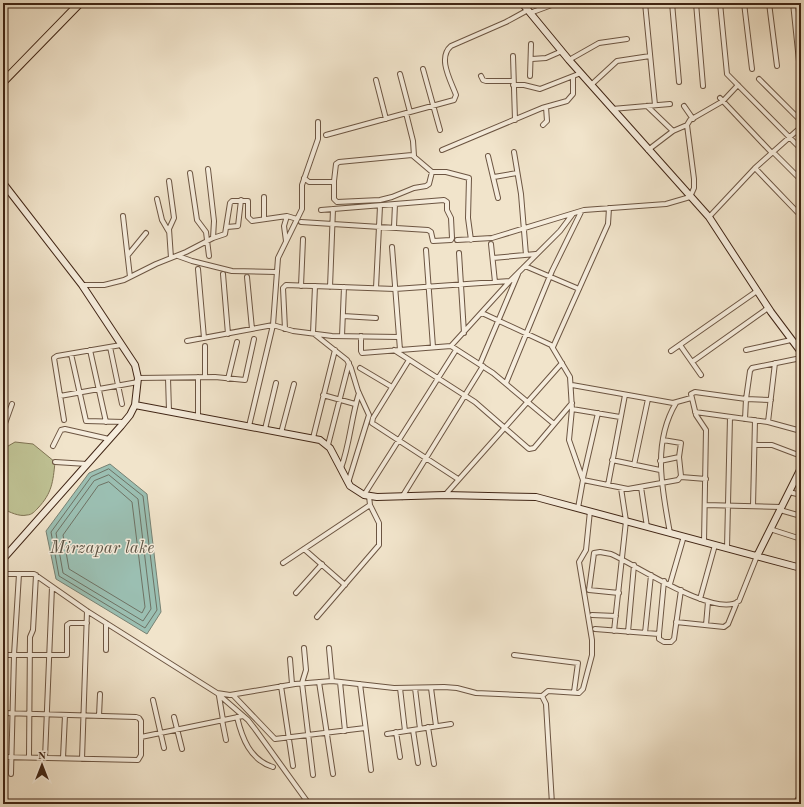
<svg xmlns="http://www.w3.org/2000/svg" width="804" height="807" font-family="'Old Standard TT',serif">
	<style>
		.green { fill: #bfc294; stroke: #807454 }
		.water { fill: #9bbfb2; stroke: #778173 }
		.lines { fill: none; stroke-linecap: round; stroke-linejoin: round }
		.shore { stroke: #6e7264; stroke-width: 1 }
		.street-casing { stroke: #6c5542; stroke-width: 6 }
		.secondary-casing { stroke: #402515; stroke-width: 8 }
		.primary-casing { stroke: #402515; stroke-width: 9 }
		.street { stroke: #f6eddd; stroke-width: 4 }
		.secondary { stroke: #f6eddd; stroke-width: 6 }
		.primary { stroke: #f1e4cb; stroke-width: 7 }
		.labels { text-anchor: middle; stroke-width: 3; stroke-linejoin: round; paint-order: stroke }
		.water-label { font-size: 17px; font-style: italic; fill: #5b5344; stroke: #f6eddd }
	</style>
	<rect width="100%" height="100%" fill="#f1e4cb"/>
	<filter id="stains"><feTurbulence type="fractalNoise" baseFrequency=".005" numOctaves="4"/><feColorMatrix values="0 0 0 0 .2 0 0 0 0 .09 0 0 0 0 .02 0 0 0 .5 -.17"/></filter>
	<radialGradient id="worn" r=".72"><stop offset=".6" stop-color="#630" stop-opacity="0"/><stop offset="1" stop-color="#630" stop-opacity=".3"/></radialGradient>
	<path class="green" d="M15,442L33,444L55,462C53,482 52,493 38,508C35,511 32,515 27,515C19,517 10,512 3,509V449Z"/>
	<path class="water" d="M110,464L147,494L161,612L147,634L56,579L46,531L89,473Z"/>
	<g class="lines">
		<path class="shore" d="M109,469L143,496L157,610L145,628L59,576L51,532L91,477Z
			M109,475L138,499L151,609L143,621L63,573L56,533L94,481Z
			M109,482L132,502L145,607L142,613L69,569L63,535L98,486Z"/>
		<defs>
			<path id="street" d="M645,3L655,105
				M672,3L679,82
				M696,3L703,86
				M720,3L727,74L801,149
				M744,3L752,69
				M769,3L777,66
				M793,3L799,61
				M530,13L557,3
				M513,56L515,120
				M532,59L546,58L562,51
				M569,60L599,43L627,39
				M423,69L440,130
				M400,74L410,112
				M481,76L483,80L486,81H513
				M530,76L531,44
				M759,79L801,121
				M376,80L386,119
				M513,85H524L540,89L581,73
				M591,85L617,61L650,56
				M720,98L772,153
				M647,106L673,131
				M684,106L693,119
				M612,109L670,104
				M406,113L413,141L414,156
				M543,125L547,121L546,107
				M326,135L454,100L456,95C451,81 437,58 451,46L506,22L528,10
				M442,150L542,108L567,101L573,94V77
				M648,150L673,131L687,125L690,120L723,101L738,85
				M514,152L521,194L526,255
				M773,152L801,180
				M488,156L498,198
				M755,168L801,216
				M208,169L214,221L213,238
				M190,173L197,220L206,232L209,256
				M494,177L517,173
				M304,178L309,182H332L334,181L336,164L339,162L412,155L432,172H446L469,178L468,218L471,240
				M169,181L174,218L169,229L171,258
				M334,181V199L337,202L380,200L392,197L414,188L426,186L429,184L432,172
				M264,197V219
				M157,199L162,220L169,232
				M123,216L130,277
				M709,217L755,168L801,127
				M301,222L428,230L431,232L433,241L451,240L452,238L451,218L447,210V202L444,200L321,210
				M227,227L238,226L241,200
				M394,227L395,204
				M457,240L492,238L584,210L666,204L690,197L694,188V179L687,125
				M286,241L284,226L287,216
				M491,244L495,282
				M426,250L433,347
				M459,253L464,333
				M128,255L146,233
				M178,256L192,261L232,271L276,272
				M493,258L536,254
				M525,266L579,289
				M198,269L204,338
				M223,274L228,334
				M247,277L252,329
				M82,285H104L124,280L156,264L186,252L213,238L225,234L230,203L232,201H248V217L252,221L287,216L297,219
				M301,286L303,239
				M315,286L313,333L347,360L351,368L358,391L369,415L348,483
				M330,287L333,209
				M376,288L380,206
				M482,313L551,345L570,377L572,409L569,440L583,480L578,508
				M343,316L376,318
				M285,329L283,288L286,285L395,289L510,281
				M342,336L344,287
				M361,336V351L362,353L451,346L493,373L554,424
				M399,337L400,350
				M187,341L273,325L293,331L332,336L399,337L392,247
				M680,345L701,375
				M451,346L510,281L560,231L572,215
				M110,347L122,404
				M553,347L608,224L609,208
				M90,350L106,422
				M394,350L475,402L529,449L534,448L572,403
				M746,350L791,340
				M671,351L757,291
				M71,354L86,421L124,422
				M409,360L373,418L372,423L458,479
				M692,362L768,308
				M480,364L518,274
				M360,368L392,387
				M205,377V346
				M138,378L215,377L245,380L254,339
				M168,378L169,411
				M228,379L237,342
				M506,383L552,271L581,212
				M572,385L673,403L691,398
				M323,395L355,404
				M60,396L138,382
				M572,409L620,417
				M695,412L768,422L801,431
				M198,416V377
				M745,419L746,399L771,400
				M64,420L54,358L57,356L121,345
				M768,422L775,363
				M249,426L273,325L278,258L302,209V185L318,139V122
				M3,429L12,404
				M265,429L276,383
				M281,433L294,384
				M313,438L335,350
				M328,445L349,363
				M755,445H772L801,456
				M53,446L61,430L65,429L109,439
				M612,460L660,470
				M660,461L679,457
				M55,462L87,464
				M634,465L648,399
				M341,468C350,444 351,418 359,393
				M681,477L706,479
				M583,478L598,413
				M583,480L628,489L678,480L681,476L679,457L681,443L663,440
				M608,485L625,395
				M641,487L647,527
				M789,492L801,495
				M364,495L456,350
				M445,495L562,363
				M402,497L483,366
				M705,505L781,507
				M753,506L755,420
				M780,510L801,516
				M770,529L801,539
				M670,533C662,489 652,443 676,403
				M704,542L706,430L696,415L691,394L695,392L746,399L750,371L752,368L801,358
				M727,548L730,417
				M304,549L345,585
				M283,563L370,505
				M3,574H34L87,611L217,693L230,695L295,684L332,681L394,688L444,687L457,688L476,693L542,696L546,704L552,804
				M664,581L659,634V639L664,642H671L674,639L681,590
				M670,584L684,536
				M296,593L322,564
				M619,593L589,590L594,553L600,552L611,554C636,565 716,619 739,601L757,556
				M700,599L715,545
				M592,615L616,616
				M317,617L379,545V523L370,505L369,496
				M676,622L724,627L728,624L737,602
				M706,625L708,602
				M595,629L659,634
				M614,631L626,521L621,488
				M628,632L634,565
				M645,633L651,575
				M304,648L306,670L302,683L313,775
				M329,648L332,681
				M106,650V623
				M3,655H67V625L70,623H87
				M514,655L578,663L574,692
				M290,659L292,684
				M319,682L333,774
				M340,682L345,731
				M360,684L371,770
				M281,686L293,766
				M400,688L405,731
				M415,688L420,729
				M431,688L436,726
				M218,694L248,720L255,729L309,804
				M233,695L275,739L365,728
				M219,696L223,720
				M542,696L548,691L579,693L583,689L592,655V640L579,562L586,550L590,511
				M153,700L164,748
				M3,713L136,717L139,718L141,721V755L138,760L3,757
				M99,716L100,694
				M174,717L182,749
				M237,717C242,738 250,760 273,767
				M222,720L226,740
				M428,727L434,764
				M413,730L418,763
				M396,732L400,757
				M387,734L451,724
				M141,737L243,716
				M29,757L30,637L33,630L36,575
				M45,758L52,587
				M63,758L65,715
				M82,759L87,611
				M11,774L14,655L19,574
				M795,804L801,794"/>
			<path id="secondary" d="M522,3L569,60L709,217L771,312L801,352
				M3,183L82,285L135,365L138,378L135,405
				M757,556L801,468
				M3,559L121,426L130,415L135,405L320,440L330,448L350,486L364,495L377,497L445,495L536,497L801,568"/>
			<path id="primary" d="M3,82L80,3"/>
		</defs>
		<use href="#street" class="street-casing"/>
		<use href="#secondary" class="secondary-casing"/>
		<use href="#primary" class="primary-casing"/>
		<use href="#street" class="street"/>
		<use href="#secondary" class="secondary"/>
		<use href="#primary" class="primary"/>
	</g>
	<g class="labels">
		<g class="water-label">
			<text x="102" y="553">Mirzapar lake</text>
		</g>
	</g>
	<rect width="804" height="807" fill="none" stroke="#f1e4cb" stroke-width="16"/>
	<rect x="4" y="4" width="796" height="799" fill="none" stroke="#402515" stroke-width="2"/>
	<rect x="8" y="8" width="788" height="791" fill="none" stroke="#402515"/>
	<g transform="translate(42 765)" stroke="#f6eddd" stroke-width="3" paint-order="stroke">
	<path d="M0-3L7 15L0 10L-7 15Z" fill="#402515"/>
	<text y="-6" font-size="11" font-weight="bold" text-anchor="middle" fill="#402515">N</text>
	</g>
	<rect width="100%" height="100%" filter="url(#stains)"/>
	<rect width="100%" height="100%" fill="url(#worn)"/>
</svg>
